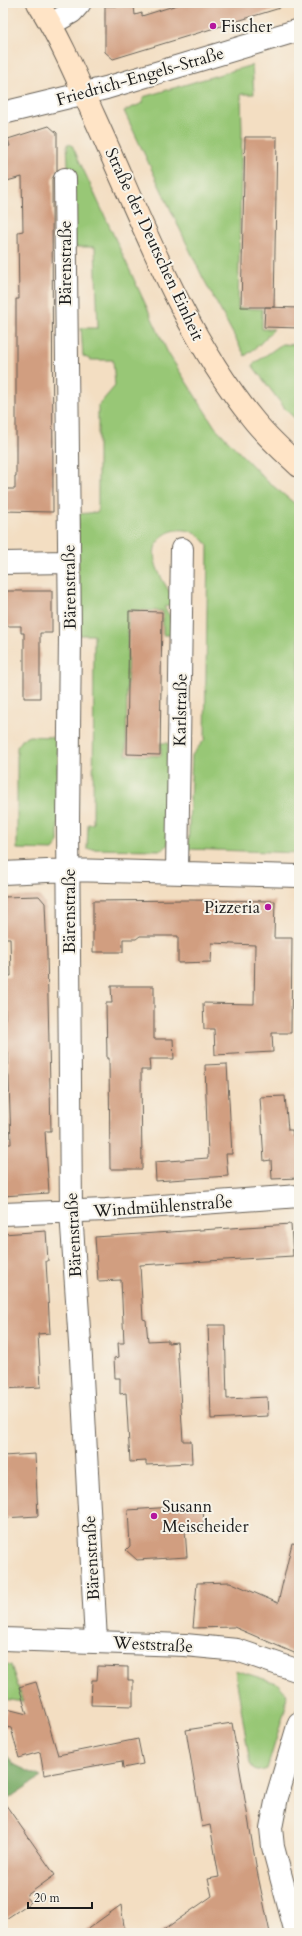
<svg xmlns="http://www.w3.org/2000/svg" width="302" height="1936" font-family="Cardo,serif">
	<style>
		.green { fill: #98c776; stroke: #5a7249 }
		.forest { fill: #7aac67; stroke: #4b6442 }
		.building { fill: #d19e80 }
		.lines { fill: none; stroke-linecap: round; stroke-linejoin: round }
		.street-casing { stroke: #676056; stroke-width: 24 }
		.secondary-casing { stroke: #676056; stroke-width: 24 }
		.street { stroke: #fff; stroke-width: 22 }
		.secondary { stroke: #ffe4c6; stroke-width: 22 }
		.poi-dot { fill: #b5179e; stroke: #f7f3e8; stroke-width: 1.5 }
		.labels { text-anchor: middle; stroke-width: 4; stroke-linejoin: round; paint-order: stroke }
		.poi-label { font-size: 17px; fill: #1c1c1c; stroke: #f7f3e8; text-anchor: start }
		.street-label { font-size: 17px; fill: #1c1c1c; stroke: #f7f3e8 }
	</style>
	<rect width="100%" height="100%" fill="#f7f3e8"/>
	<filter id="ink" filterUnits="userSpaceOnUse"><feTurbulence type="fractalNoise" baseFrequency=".025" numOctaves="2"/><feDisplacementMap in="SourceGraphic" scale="8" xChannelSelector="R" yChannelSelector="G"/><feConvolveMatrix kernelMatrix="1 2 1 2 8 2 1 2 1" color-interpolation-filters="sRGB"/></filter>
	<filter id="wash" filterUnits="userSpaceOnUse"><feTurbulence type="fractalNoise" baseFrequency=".012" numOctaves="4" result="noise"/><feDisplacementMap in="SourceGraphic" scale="16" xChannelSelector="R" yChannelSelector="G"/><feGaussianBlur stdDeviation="0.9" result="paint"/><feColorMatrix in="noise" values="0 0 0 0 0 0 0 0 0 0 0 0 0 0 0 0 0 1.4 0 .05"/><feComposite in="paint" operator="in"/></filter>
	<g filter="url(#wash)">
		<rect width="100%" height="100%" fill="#f3dec2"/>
		<path class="green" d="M252,65L254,94H241L242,131L238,308L262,309V329H274L258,346L245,356L202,276L124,111L143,103V97Z
			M67,144L72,145L168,353L215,427L267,481L299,507V853L188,849L192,755L205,739L208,546C191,517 149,530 155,560C158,576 169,590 177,604L164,607L170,616L172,635H163V611L128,610L126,755L161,756V743H168V845L162,850L87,849L88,824H93L94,635H79L78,514L98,512V406L115,386L113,360H91L83,356L81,328H98L95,247H72Z
			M282,344L299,345V422L286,410L252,365Z
			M29,736L52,737L58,743V844L53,850L17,849V747L23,739Z
			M3,1663L11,1665L23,1702L3,1699Z
			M235,1670L277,1683L287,1694L285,1710L267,1769L261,1771L254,1769L250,1764Z"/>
		<path class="forest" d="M3,1751L15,1765L41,1777L3,1802Z"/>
		<g id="blocks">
			<path class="building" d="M183,3H280V8L113,59L105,52V6H134L135,15L142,13V16Z
				M49,126L57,133V170L52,179L53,512L3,511V489H15V476H16V299H19L18,232L23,231L22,177L3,182V148L10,146L8,139Z
				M245,137H277L274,307H241Z
				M265,307L299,308V328L264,327Z
				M3,591H52V633H40V698H24V633H21V626H3Z
				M129,611L162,612L160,755L127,754Z
				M39,896L45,903L47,954L51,1131H45L49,1193L3,1196V1144H11L8,1052H3V1019H5L4,976H11L10,938H3V897Z
				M188,900L275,901L274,938H292L291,1033H272L273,1052L215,1055L214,1029H204L203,1003L254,1004L255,945L212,943L211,962L178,963V936H140L136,939H123V952H93V901Z
				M111,986H154V1039H173L174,1059H149L150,1070H141L142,1169H110L109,1058H107L106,1003H112Z
				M227,1064L232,1154H226L228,1176L156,1181L155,1162L208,1158L205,1065Z
				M285,1096L288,1130H292L293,1136H299V1178L272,1179L271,1160L264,1161L260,1097Z
				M291,1224L293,1256L140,1265L143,1319L146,1320L148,1341L168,1340V1343L177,1342L183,1441H191L192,1463L146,1465V1461L130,1462L126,1393L120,1394V1378H115L114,1358L119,1357L118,1343H124L121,1280L98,1281L95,1237Z
				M46,1231L48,1261H46L50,1333L38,1334L41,1387L3,1389V1234Z
				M208,1325H225L227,1399L267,1397L268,1416L211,1419Z
				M35,1454L38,1516L3,1518V1456Z
				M203,1505L204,1528L185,1529L187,1557L137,1560L126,1550L130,1546L128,1510Z
				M292,1543L299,1544V1655L234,1627L193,1628L197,1583L230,1582L278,1603Z
				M98,1666L128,1667V1680H133V1706L91,1705L92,1680H97Z
				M36,1682L58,1755L138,1739L143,1764L123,1768L122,1761L44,1775L40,1752L19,1758L11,1728L3,1726V1721L7,1709L27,1714L19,1687Z
				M232,1723L257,1871L270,1933H159L212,1896L208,1879L219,1877L210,1825L202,1827L186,1730Z
				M3,1801L55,1875L26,1896L31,1902L3,1921Z
				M121,1905L125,1933H82Z"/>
		</g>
	</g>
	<g filter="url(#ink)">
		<use href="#blocks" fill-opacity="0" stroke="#676056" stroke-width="1"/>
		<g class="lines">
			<defs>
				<path id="street" d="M51,24L72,12L80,3
					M3,113L106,88L299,30
					M65,179L70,635L68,824L71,1212L81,1358L96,1641
					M3,563L69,562
					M177,872L182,549
					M3,873L69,870L299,876
					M3,1214L106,1210L299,1196
					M3,1639L185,1645L237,1650L299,1671
					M296,1933L273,1847L271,1828L277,1797L299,1723"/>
				<path id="secondary" d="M38,3C60,38 76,76 93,114C140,216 181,330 252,418C266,436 283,451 299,466"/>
			</defs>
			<use href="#street" class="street-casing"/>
			<use href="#secondary" class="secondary-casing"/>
			<use href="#street" class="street"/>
			<use href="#secondary" class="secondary"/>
		</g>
	</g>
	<g class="poi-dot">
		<circle cx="213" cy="26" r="4"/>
		<circle cx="268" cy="907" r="4"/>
		<circle cx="154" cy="1516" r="4"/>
	</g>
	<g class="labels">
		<g class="poi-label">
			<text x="221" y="32">Fischer</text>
			<text x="260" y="913" text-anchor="end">Pizzeria</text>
			<text x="162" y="1512">Susann<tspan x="162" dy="20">Meischeider</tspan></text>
		</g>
		<g class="street-label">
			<text transform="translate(140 76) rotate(-16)" y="6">Friedrich-Engels-Straße</text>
			<text transform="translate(155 244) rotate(65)" y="6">Straße der Deutschen Einheit</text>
			<text transform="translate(65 263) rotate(-90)" y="6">Bärenstraße</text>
			<text transform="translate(69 587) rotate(-91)" y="6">Bärenstraße</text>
			<text transform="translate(180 710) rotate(-89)" y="6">Karlstraße</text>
			<text transform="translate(69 911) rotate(-90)" y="6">Bärenstraße</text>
			<text transform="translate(163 1206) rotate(-4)" y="6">Windmühlenstraße</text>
			<text transform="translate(73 1235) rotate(-93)" y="6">Bärenstraße</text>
			<text transform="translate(91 1558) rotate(-93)" y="6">Bärenstraße</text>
			<text transform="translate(153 1644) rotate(3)" y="6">Weststraße</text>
		</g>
	</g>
	<rect width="302" height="1936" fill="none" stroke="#f7f3e8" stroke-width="16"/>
	<path d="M28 1902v6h64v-6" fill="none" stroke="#1c1c1c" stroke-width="2"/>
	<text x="34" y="1902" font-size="12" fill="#1c1c1c" stroke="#f7f3e8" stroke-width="3" paint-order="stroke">20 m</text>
</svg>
